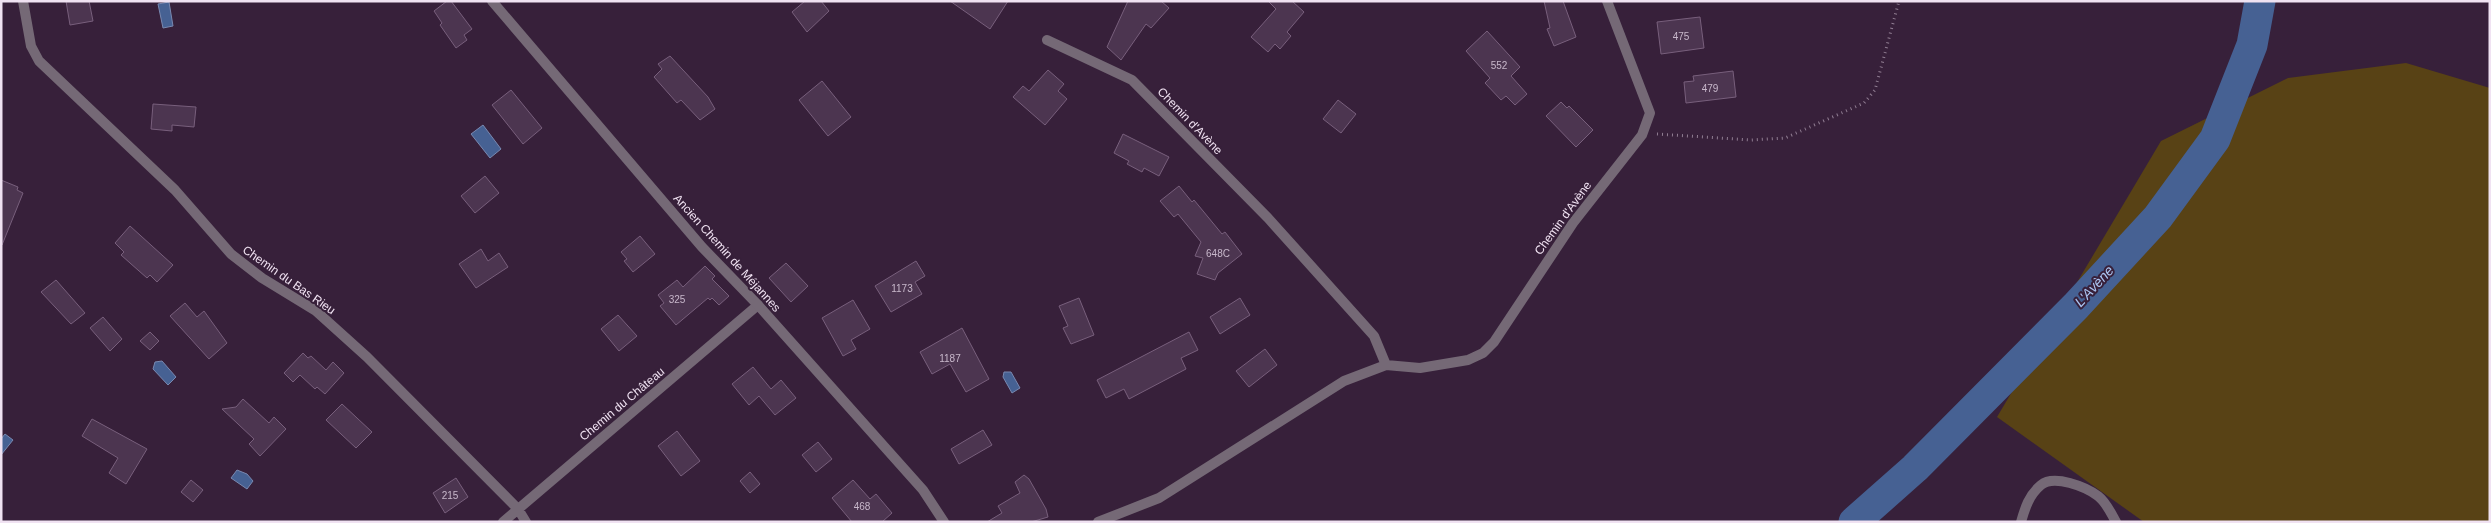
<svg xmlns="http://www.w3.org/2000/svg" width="2491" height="523" font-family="Helvetica,sans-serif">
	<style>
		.green { fill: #584215 }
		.water { fill: #466193; stroke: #7988b0 }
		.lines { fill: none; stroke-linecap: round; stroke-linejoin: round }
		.river { stroke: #466193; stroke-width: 31 }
		.building { fill: #4c3550; stroke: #785f7c }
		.path { stroke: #907d92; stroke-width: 3; stroke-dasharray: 1 4; stroke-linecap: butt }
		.minor { stroke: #756976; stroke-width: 10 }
		.tertiary { stroke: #756976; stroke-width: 10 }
		.labels { text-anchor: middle; stroke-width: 4; stroke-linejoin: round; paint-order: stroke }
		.number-label { font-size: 10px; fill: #c7b7ca }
		.street-label { font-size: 12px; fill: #f0e2f2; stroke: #37203a }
		.water-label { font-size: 14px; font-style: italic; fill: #acc5f2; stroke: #37203a }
	</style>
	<rect width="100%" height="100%" fill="#37203a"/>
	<path class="green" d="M2406,63L2490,88V522H2144L1997,417L2161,141L2288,78Z"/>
	<path class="water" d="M169,2L173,26L163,28L158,4Z
		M483,125L501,149L490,158L471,134Z
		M162,361L176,377L168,385L153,369L155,362Z
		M1004,372H1011L1020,388L1012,393L1003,377Z
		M5,434L13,440L1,455V439Z
		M237,470L247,474L253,481L247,489L231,478Z"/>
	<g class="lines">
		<path class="river" d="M1854,522L1915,468L2076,306L2158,217L2215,139L2252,45L2260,1"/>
	</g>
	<path class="building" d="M66,1H89L93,21L70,25Z
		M447,1H451L472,29L464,35L467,40L456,48L440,25L442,23L434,11Z
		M805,1H821L829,11L807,32L792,12Z
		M950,1H1008L990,29Z
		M1128,1H1161L1169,8L1151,28L1146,24L1121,60L1107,47Z
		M1268,1H1292L1304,12L1287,32L1291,36L1280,49L1275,44L1268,52L1251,37L1276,9Z
		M1544,1H1563L1576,37L1554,46L1547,29L1550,28Z
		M1700,17L1704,48L1661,54L1657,22Z
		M1487,31L1520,67L1511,76L1527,94L1515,105L1506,96L1501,100L1485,83L1490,78L1466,51Z
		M670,56L708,97L715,109L700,120L681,100L677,103L654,77L662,69L658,64Z
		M1048,70L1064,84L1058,91L1067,99L1045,125L1013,97L1023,86L1029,91Z
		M1733,71L1736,97L1686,103L1684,82L1694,81L1693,76Z
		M822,81L851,117L828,136L799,100Z
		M511,90L542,128L523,144L492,105Z
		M1338,100L1356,114L1341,133L1323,119Z
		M1561,102L1567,108L1569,106L1593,130L1576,147L1546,116Z
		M153,104L196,107L194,127L172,125V131L151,129Z
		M1123,134L1169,157L1159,176L1144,168L1142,172L1127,164L1129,161L1114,153Z
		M485,176L499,193L475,213L461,196Z
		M1,180L18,187L17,190L23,193L2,245Z
		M1179,186L1192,202L1194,200L1222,234L1225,232L1242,254L1218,273L1215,280L1197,274L1203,258L1195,256L1201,242L1178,214L1174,217L1160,201Z
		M130,226L173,265L157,282L150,275L147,278L130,263L121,255L124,252L115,243Z
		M640,236L655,254L633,272L624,261L627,259L621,252Z
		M481,249L488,261L499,253L508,267L476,288L459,264Z
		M916,261L925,276L915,282L922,294L891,312L875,286Z
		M786,263L808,286L791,302L769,278Z
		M705,266L715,276L712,279L729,296L719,305L712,298L710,300L708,298L676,325L660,306L664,303L658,295L677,280L683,287Z
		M56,280L85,313L71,324L41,292Z
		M1079,298L1094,335L1071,344L1063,328L1068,326L1059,306Z
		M1240,298L1250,315L1220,334L1210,317Z
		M853,300L870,329L851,340L856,349L843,356L822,318Z
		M185,303L197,317L204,311L227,343L209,359L170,316Z
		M618,315L637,336L619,351L601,329Z
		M103,317L122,339L110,351L90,328Z
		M962,328L989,379L966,392L950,364L932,374L920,352Z
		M150,332L159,341L150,350L140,341Z
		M1189,332L1198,350L1181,358L1186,369L1129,399L1124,389L1106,398L1097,380Z
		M1265,349L1277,365L1249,387L1236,371Z
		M303,353L308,358L311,356L326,370L333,362L344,373L325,394L317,387L315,389L300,375L293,382L284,373Z
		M753,367L771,389L781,380L796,398L775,415L759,396L749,405L732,384Z
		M243,399L269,423L274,417L286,429L260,456L249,444L254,439L222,409L236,407Z
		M342,404L372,432L356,448L326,420Z
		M92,419L147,449L126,484L109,473L118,458L82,436Z
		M983,430L992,445L959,464L951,449Z
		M677,431L700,461L681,476L658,446Z
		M818,442L832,459L816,472L802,455Z
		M750,472L760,484L750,493L740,481Z
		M1024,475L1029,479L1046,509L1048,517L1031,522H987L1002,513L998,506L1020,493L1015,482Z
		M456,478L468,497L445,513L433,493Z
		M191,480L203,490L193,502L181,492Z
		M853,480L870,499L876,494L892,513L882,522H852L832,498Z"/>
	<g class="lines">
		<path class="path" d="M1657,134L1751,140L1785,138L1864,103L1875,90L1899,1"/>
		<path class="minor" d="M23,1L31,46L39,61L175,190L231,254L262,278L316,311L367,357L518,509L526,522
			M1047,40L1132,80L1268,218L1374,336L1386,365
			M503,522L758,305
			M1098,522L1159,498L1344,381L1386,365L1420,368L1468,360L1483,353L1494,342L1573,223L1642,135L1650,113L1607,1
			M2021,522C2025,508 2029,495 2041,485C2054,474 2086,487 2098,496C2106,502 2111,513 2116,522"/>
		<path class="tertiary" d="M492,1L702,247L758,305L923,490L944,522"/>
	</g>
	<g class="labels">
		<g class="number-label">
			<text x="1681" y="40">475</text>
			<text x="1499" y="69">552</text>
			<text x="1710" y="92">479</text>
			<text x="1218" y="257">648C</text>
			<text x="902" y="292">1173</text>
			<text x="677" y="303">325</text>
			<text x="950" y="362">1187</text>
			<text x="450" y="499">215</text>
			<text x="862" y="510">468</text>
		</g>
		<g class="street-label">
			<text transform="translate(1190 121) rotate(46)" y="4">Chemin d'Avène</text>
			<text transform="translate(1563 218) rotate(-54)" y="4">Chemin d'Avène</text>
			<text transform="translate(727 253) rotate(48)" y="4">Ancien Chemin de Méjannes</text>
			<text transform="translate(289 280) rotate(35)" y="4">Chemin du Bas Rieu</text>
			<text transform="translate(622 404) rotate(-40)" y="4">Chemin du Château</text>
		</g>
		<g class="water-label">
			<text transform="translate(2094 286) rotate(-47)" y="5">L'Avène</text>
		</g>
	</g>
	<rect width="2491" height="523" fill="none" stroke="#f0e2f2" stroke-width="5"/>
</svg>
